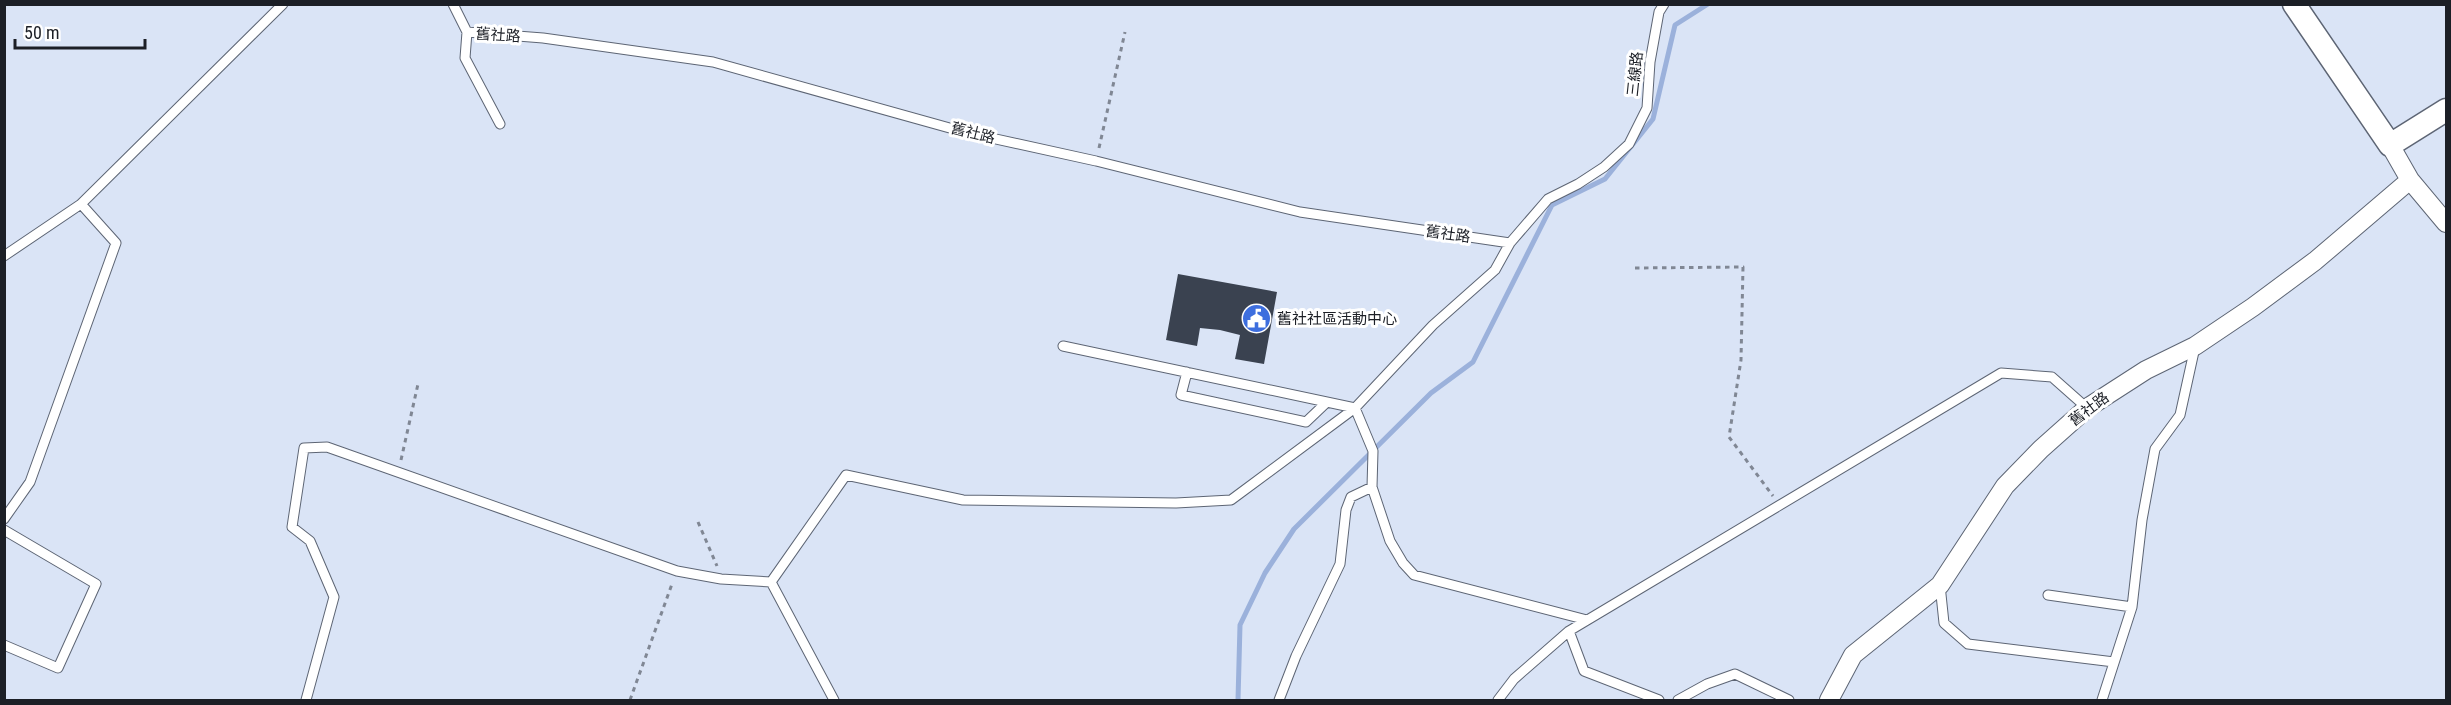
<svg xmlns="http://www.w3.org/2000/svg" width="2451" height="705" font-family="'Roboto Condensed','Noto Sans TC',sans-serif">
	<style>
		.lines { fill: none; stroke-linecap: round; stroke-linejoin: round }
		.stream { stroke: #9bb1db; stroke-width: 5 }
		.building { fill: #3a4250 }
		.service-casing { stroke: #5d6574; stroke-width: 11 }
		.minor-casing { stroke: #5d6574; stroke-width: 20 }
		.tertiary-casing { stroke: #5d6574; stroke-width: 25 }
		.path { stroke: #808794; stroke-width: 3; stroke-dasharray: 4.5 4.5; stroke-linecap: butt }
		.service { stroke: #fff; stroke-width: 9 }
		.minor { stroke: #fff; stroke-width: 18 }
		.tertiary { stroke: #fff; stroke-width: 22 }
		.labels { text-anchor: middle; stroke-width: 6; stroke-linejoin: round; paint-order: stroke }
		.street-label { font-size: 15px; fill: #1c1f26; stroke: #fff }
		.poi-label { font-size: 15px; fill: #1c1f26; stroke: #fff; text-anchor: start }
	</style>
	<rect width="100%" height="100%" fill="#dae4f6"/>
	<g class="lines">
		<path class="stream" d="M1238,700L1240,625L1265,573L1294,529L1431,393L1473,362L1552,205L1605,179L1653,119L1675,25L1708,4"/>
	</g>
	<path class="building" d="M1178,274L1277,292L1264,364L1235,359L1240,335L1220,330L1200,328L1197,346L1166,340Z"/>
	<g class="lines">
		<defs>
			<path id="service" d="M453,4L467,32L543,38L713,62L964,132L1096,161L1300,212L1510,243
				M467,32L465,58L500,124
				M4,256L81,204
				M1063,346L1355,408L1373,451L1372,487L1390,541L1403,563L1414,575L1587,620
				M1187,372L1181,395L1306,422L1327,402
				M4,519L30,482L116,243L81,204L283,4
				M4,530L96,584L58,668L4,645
				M1940,585L1944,623L1968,644L2114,662
				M2048,595L2132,607
				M1569,631L1584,671L1659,700
				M306,700L334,597L310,541L292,527L304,448L327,447L677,571L721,579L771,582
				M834,700L771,582L846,475L963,500L1176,503L1231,500L1355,408L1433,325L1495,270L1510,243L1548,199L1578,184L1604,167L1629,144L1647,108L1650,62L1659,12L1664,4
				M1279,700L1296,656L1340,564L1346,510L1351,497L1372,487
				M1498,700L1514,679L1569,631L2001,373L2052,377L2087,408
				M1678,700L1707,684L1735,674L1789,700
				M2102,700L2132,607L2142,520L2155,449L2180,415L2195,347"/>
			<path id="minor" d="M2390,145L2410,180L2446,223
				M1829,700L1853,655L1940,585L2005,486L2041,449L2087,408L2146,370L2195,346L2253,307L2315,261L2410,180"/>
			<path id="tertiary" d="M2294,4L2390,145L2446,110"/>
		</defs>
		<use href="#service" class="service-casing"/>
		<use href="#minor" class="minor-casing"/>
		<use href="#tertiary" class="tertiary-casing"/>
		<path class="path" d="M1099,148L1125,32
			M1635,268L1743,267L1741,360L1729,437L1773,496
			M401,460L418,384
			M698,522L717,566
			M630,700L672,584"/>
		<use href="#service" class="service"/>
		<use href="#minor" class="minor"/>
		<use href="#tertiary" class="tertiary"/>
	</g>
	<defs>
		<symbol id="civic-disc" viewBox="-11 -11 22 22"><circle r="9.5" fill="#3d6ede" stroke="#fff"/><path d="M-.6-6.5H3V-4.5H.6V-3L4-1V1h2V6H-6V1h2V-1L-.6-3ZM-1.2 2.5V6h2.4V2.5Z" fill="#fff"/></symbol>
	</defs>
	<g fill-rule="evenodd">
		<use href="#civic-disc" x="1240" y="302" width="33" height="33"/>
	</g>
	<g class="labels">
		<g class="street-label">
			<text transform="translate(498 35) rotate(4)" y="5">舊社路</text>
			<text transform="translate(1635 74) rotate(-84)" y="5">三線路</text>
			<text transform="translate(973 133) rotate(14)" y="5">舊社路</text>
			<text transform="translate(1448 234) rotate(8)" y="5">舊社路</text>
			<text transform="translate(2089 409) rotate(-37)" y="5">舊社路</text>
		</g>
		<g class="poi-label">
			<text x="1277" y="324">舊社社區活動中心</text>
		</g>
	</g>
	<rect width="2451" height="705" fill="none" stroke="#1c1f26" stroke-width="12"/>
	<path d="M15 39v9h130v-9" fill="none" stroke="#1c1f26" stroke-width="3"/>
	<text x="24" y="39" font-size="18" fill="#1c1f26" stroke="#ffffff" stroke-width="4.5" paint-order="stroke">50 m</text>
</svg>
